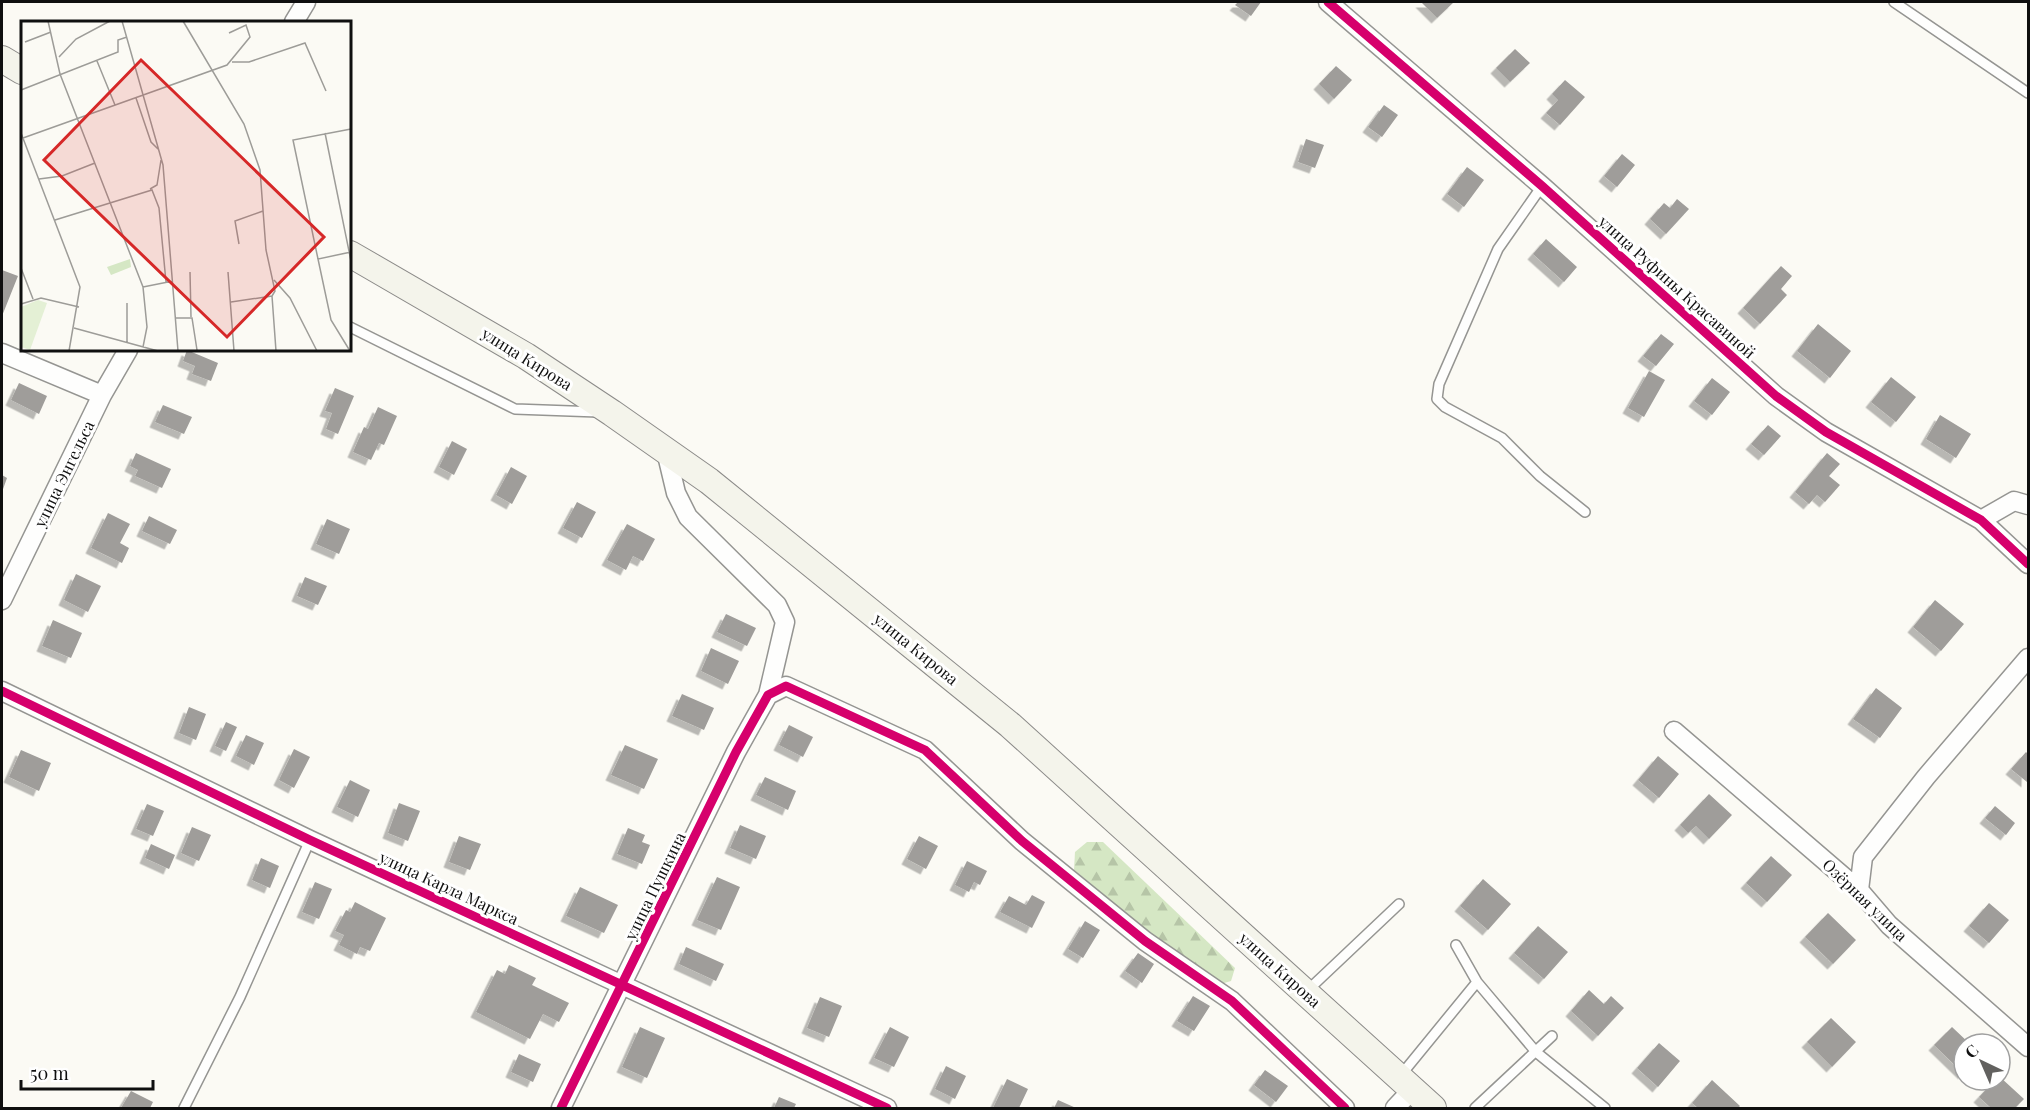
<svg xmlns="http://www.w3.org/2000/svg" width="2030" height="1110" font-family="'Playfair Display',serif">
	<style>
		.forest { fill: url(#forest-firs) }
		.building { fill: #9f9d9a; filter: url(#shadow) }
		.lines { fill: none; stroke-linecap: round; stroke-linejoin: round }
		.service-casing { stroke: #959592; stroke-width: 12 }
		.minor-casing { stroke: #959592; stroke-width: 21 }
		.secondary-casing { stroke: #8c8b89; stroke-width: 28 }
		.service { stroke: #fefefd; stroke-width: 9 }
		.minor { stroke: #fefefd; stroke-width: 18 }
		.secondary { stroke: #f4f4eb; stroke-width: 26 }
		.cycleway-casing { stroke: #fff; stroke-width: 13 }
		.cycleway { stroke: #d6006c; stroke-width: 9 }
		.labels { text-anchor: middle; stroke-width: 6; stroke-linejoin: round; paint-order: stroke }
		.street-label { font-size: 16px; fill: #0f0f0f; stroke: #fff }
		.inset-road { fill: none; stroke: #9d9c98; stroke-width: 1.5 }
		.view { fill: #d62828; fill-opacity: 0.15; stroke: #d62828; stroke-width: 3 }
		.inset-edge { fill: none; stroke: #0f0f0f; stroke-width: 3 }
	</style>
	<defs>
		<pattern id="forest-firs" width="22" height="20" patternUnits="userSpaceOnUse" patternTransform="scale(1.5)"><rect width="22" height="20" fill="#d5e7c4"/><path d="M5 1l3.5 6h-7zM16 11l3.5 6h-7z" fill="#b6c5a7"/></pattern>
		<filter id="shadow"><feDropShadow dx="-5.5" dy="5.5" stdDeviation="0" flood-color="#0004"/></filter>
	</defs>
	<rect width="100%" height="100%" fill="#fbfaf4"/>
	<path class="forest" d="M1087,842H1103L1235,968L1231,981L1221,984L1152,935L1074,870L1075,852Z"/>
	<path class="building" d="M1238,2H1261L1251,16L1235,5Z
		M1421,2H1454L1437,18Z
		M1515,49L1530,63L1510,82L1496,68Z
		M1336,66L1352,80L1334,99L1319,84Z
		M1565,80L1585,97L1560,125L1546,113L1558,100L1552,94Z
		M1384,105L1398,115L1382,137L1368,127Z
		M1306,139L1324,145L1315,168L1298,162Z
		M1622,154L1635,165L1617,187L1604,176Z
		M1467,167L1484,180L1464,207L1447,194Z
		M1677,199L1689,209L1666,234L1650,219L1664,203L1670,208Z
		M1546,239L1577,267L1564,282L1533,254Z
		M1781,266L1792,276L1781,289L1787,295L1760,324L1743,308Z
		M2,270L18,276L2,316Z
		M1818,324L1851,351L1830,378L1797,351Z
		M1661,334L1674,344L1656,366L1643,356Z
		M187,350L218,363L211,381L192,374L195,366L183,361Z
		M1649,371L1665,380L1644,417L1628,408Z
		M1891,377L1916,397L1896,422L1871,402Z
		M1712,378L1730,392L1712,415L1694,401Z
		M19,383L47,396L39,414L11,400Z
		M335,388L354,396L338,434L326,429L332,413L325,411Z
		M163,405L192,417L184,434L155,422Z
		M378,407L397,416L384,445L379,443L371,460L353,452L364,427L368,429Z
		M1940,415L1971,434L1956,458L1926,439Z
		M1768,425L1781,436L1764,455L1751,444Z
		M452,441L467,449L454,475L439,467Z
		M136,453L171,469L162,488L135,476L138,470L130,466Z
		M1827,453L1840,464L1829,476L1840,485L1825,502L1817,495L1809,504L1795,492Z
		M511,467L527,476L512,504L496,495Z
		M2,475L7,478L2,492Z
		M577,502L596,512L582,538L563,528Z
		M108,513L130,524L120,543L129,548L122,563L91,548Z
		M149,516L177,530L170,544L142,531Z
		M327,519L350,529L339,554L316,544Z
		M627,524L655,539L643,561L633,556L626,570L607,560Z
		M76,574L101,586L88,612L64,600Z
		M305,577L327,586L318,605L297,596Z
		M1935,600L1964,624L1941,651L1913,627Z
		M726,614L756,628L747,646L717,632Z
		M53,620L82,633L71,658L42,646Z
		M711,648L739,661L728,684L701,671Z
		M1876,688L1902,708L1880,738L1853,719Z
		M682,694L714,708L704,730L672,716Z
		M189,707L206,714L196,740L179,733Z
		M226,722L237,727L226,751L215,746Z
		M789,725L813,737L803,757L779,745Z
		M246,735L264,743L254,765L236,756Z
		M625,745L658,759L644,789L611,775Z
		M294,749L310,757L294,788L279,780Z
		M21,750L51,763L39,791L9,777Z
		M2026,752L2028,754L2027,782L2011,769Z
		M1658,756L1679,774L1659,798L1638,780Z
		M765,777L796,791L788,810L756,795Z
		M350,780L370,790L358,817L337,807Z
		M1709,794L1732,815L1709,839L1696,826L1688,833L1680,825Z
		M399,803L420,811L408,841L388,833Z
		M147,804L164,811L153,836L136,829Z
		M1995,806L2015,823L2006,835L1985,818Z
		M740,825L766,836L756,859L730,848Z
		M192,827L211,835L199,861L181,853Z
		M628,828L645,835L642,842L650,845L642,864L617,854Z
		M459,836L481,844L470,870L449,862Z
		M919,836L938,846L926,869L907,859Z
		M151,844L175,855L169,869L145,858Z
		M1771,856L1792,875L1767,902L1746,883Z
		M261,858L279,866L270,888L252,880Z
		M967,861L987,871L980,885L974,882L969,892L955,885Z
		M717,877L740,887L721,930L697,920Z
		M1483,879L1511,904L1488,930L1460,906Z
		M315,882L332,889L319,919L302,912Z
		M580,887L618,905L604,933L566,916Z
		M1032,895L1045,902L1032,928L1000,912L1009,896L1026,905Z
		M355,902L386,918L370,951L360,947L357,954L339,945L344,935L335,931L346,910L350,912Z
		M1989,903L2009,920L1989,943L1969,926Z
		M1828,913L1856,940L1833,964L1805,937Z
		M1085,921L1100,930L1083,958L1068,949Z
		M1538,926L1568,952L1544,979L1514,953Z
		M686,947L724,964L716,981L679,964Z
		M1138,953L1154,964L1142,983L1125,971Z
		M509,965L536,978L532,985L569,1003L559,1022L543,1014L530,1039L476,1012L497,970L505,974Z
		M1589,990L1604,1004L1611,996L1624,1008L1598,1036L1571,1011Z
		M1193,996L1210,1006L1194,1031L1177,1021Z
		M820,997L842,1006L829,1037L807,1028Z
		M1831,1018L1856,1042L1832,1067L1807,1042Z
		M640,1027L665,1038L647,1078L622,1067Z
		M890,1027L909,1037L894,1067L874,1058Z
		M1952,1027L1970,1044H1964V1074L1934,1045Z
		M1659,1043L1680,1061L1658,1087L1637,1068Z
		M519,1054L541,1064L533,1082L511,1072Z
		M946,1066L966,1076L955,1099L935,1089Z
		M1265,1070L1288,1086L1276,1102L1254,1085Z
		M2000,1077L2024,1099L2015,1108H1991L1979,1097L1995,1080H2000Z
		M1007,1079L1028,1089L1019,1108H993Z
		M1712,1080L1740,1106L1738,1108H1698L1692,1103Z
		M131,1091L153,1102L150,1108H121Z
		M779,1097L796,1104L794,1108H774Z
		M1058,1100L1076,1108H1054Z"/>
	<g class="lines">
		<defs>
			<path id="service" d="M1894,2L2028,93
				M1542,186L1498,249L1439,384L1437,399L1445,407L1502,438L1540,476L1585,512
				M350,327L515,409L598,412
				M1456,945L1477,982L1536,1052L1605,1108
				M1307,991L1399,904
				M1401,1075L1477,982
				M184,1108L240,997L310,840
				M1475,1108L1552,1036"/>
			<path id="minor" d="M1328,2L1542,186L1776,396L1826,432L1981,520L2028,564
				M294,22L306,2
				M2,353L102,395
				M666,451L676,493L688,517L777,605L785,622L768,695
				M1981,520L2014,501L2028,505
				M2,600L102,395L128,350
				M2,691L310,840L887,1108
				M1674,731L1859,890L1889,925L2028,1047
				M1859,890L1863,857L1926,777L2028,658
				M561,1108L736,752L768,695L786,686L925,750L1022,841L1145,941L1232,1001L1345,1108
				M1395,1108L1412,1090"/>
			<path id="secondary" d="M2,59L22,71
				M350,254L526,356L612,413L709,481L1010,725L1433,1108"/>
		</defs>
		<use href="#service" class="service-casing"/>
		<use href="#minor" class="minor-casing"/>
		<use href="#secondary" class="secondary-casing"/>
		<use href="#service" class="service"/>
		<use href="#minor" class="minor"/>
		<use href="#secondary" class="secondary"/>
		<defs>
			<path id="cycleway" d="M1328,2L1542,186L1776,396L1826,432L1981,520L2028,564
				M2,691L310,840L887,1108
				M561,1108L736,752L768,695L786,686L925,750L1022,841L1145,941L1232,1001L1345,1108"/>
		</defs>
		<use href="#cycleway" class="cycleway-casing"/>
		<use href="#cycleway" class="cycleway"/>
	</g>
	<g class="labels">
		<g class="street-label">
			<text transform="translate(1677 287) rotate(42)" y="6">улица Руфины Красавиной</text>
			<text transform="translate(527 359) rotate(32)" y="6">улица Кирова</text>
			<text transform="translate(64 474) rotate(-64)" y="6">улица Энгельса</text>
			<text transform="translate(916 649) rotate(39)" y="6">улица Кирова</text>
			<text transform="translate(655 886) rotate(-64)" y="6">улица Пушкина</text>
			<text transform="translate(449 888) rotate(25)" y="6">улица Карла Маркса</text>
			<text transform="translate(1865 900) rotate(44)" y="6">Озёрная улица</text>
			<text transform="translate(1280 970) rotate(42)" y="6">улица Кирова</text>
		</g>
	</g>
	<g transform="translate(21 21)">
		<rect width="330" height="330" fill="#fbfaf4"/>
		<path d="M109,238L110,246L90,254L86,246Z" fill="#d5e7c4"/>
		<path d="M17,279L26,282L9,329L0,326V286Z" fill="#e4f0d5"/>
		<path class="inset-road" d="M27,0L39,53L122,266L126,306L122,326M101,0L142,144L157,330M162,0L223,103L239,149L245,229L254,270L251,275L210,281M4,21L30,11M38,36L55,18L89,0M76,40L94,84M211,41H228L284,22L305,70M0,69L97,31V19L106,16M115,77L130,121L137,128M0,112L59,266L48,330M304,112L330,240M2,117L206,44L229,16L225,4L208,12M18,158L41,155L74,142M129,168L136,164L140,139M34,199L131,169L138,187L145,261M218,223L214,200L242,190M297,238L272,119L330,108M0,247L12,278M169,251L170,296M207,251L213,330M253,259L269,277L296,330M122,266L152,260M251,275L255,330M106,282V322M0,283L20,277L58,286M155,297H171L176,329M53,307L137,330M329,330L310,299L297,238L330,231"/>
		<path class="view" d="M120,39L303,216L206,316L23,139Z"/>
		<rect width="330" height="330" class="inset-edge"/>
	</g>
	<rect width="2030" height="1110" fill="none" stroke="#0f0f0f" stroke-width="6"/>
	<g transform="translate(1982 1062) rotate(316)"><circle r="28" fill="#ffffff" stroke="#9f9f9f" stroke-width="1.5"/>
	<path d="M0-4.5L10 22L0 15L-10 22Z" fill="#62615f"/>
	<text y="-9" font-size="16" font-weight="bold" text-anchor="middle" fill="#0f0f0f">С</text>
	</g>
	<path d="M21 1080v9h132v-9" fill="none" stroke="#0f0f0f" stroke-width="3"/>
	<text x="30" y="1080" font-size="18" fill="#0f0f0f" stroke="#ffffff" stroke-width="4.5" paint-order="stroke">50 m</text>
</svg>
